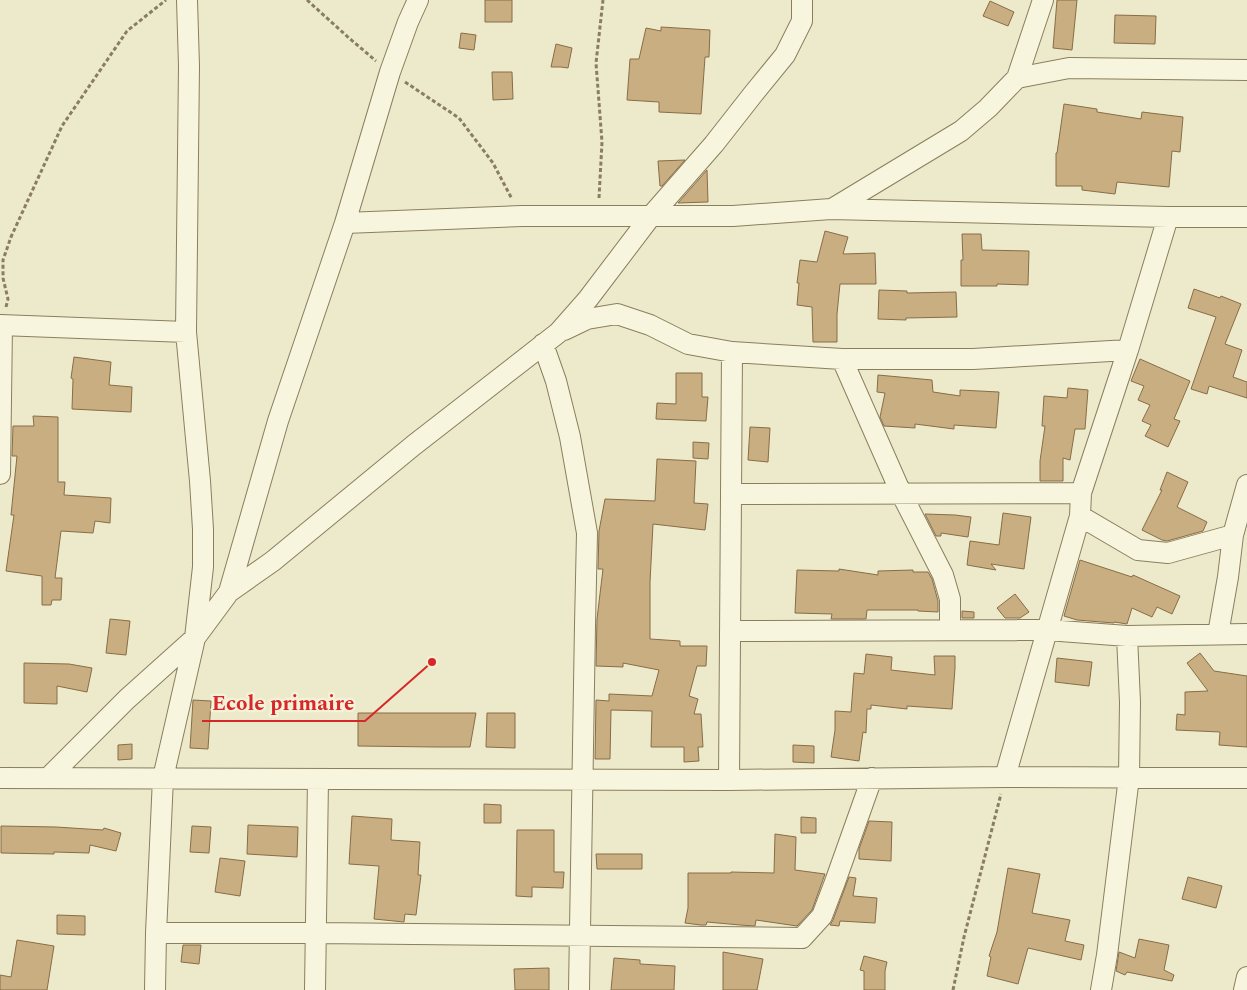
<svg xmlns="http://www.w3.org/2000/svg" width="1247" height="990" font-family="Spectral,serif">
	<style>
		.building { fill: #c9ae82; stroke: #886d46 }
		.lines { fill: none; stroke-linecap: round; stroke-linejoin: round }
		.minor-casing { stroke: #8a7e5f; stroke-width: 22 }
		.path { stroke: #8a7e5f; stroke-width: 3; stroke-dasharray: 4 2.5; stroke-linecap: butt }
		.minor { stroke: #f8f5de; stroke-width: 20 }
		.leader { fill: none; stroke: #d62828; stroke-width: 2 }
		.callout-dot { fill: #d62828; stroke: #f5f2da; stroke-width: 2 }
		.callout-label { font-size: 21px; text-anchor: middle; font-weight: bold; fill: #d62828; stroke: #f5f2da; stroke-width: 4.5; stroke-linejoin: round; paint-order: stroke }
	</style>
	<rect width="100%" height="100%" fill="#edeacb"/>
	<path class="building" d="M485,0H512V22H485Z
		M1057,0H1077L1072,50L1053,48Z
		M990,1L1014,12L1008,26L983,16Z
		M1115,15L1156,16L1155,44L1114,43Z
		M661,27L710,30L709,57H705L701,114L659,112V102L627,100L630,59H639L646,28L661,31Z
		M461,33L476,35L474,50L459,48Z
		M556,44L572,48L568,68L561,67H551Z
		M492,72H512L513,99L493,100Z
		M1064,104L1097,109V112L1141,119L1142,112L1183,117L1180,152L1172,151L1169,187L1117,182L1115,194L1082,190V186H1056V153H1057Z
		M685,160L662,186H660L658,161Z
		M707,170L708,202L678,203Z
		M825,231L848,237L843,254L875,253L876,284H840L837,314V342H813L812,307L797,305L799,283H797L800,260L817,262Z
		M962,234H981L982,250L1029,251L1028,285L997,284V286H961V260H963Z
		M1194,289L1220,298L1221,296L1241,304L1225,344L1242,350L1233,377L1247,382V398L1209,386L1207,394L1191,389L1216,317L1188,308Z
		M879,290L907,291V293L956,292L957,317L906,318V320L878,319Z
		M74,357L111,362L109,385L132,387L131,412L72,409L73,379L71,378Z
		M1140,359L1190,381L1174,419L1180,421L1168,447L1145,436L1151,425L1142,421L1150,405L1138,400L1144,386L1131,381Z
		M676,373H702V397H708L706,421L656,419L657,403L676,404Z
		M878,375L932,380L933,392L960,396V390L999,392L996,428L954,425V429L915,424V428L884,426L880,417L885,393L877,392Z
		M1068,388L1088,390L1085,429H1075L1070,460L1063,458V481H1040V461L1045,426H1042L1044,396L1067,398Z
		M33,416L58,417V482H65L64,495L111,498L110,523L95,521L93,533L61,531L55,578H62L61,600H52L51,605H42V576L6,571L14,515H11L17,456H12L13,426H34Z
		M750,427L770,428L768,462L748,460Z
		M693,442L709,443L708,459L693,458Z
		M657,459L696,461L694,503L708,504L705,530L653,524L650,582V639L680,641V646H707L706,666H697L689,696L698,699L694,714H701L703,747H698L699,761L684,762V747H651L652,711L611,710L610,759H595L596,700L609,701V694L652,696L659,670L623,663V667L596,666L597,619L603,569H598L599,531L605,499L655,501Z
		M1167,472L1188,482L1177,507L1207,522L1203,531L1167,541L1162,540L1142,530L1162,490H1160Z
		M1003,513L1031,517L1024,569L991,564L996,570L967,565L970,541L999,545Z
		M925,514L955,515L971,517L968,537L941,533V536H936Z
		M1080,560L1132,577L1133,575L1180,596L1172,614L1157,607L1152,617L1132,608L1127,624L1114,622V623L1077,620L1064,616Z
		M839,569L878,575V571L913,570V572H928L932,579L938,601V612L918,611V610H867L866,619H831L832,614L795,613L797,570L839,571Z
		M1015,594L1029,612L1020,618H1005L997,608Z
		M962,611L974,612V618H962Z
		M110,619L130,621L126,655L106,653Z
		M1200,653L1214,671L1247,676V747L1219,745L1220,732L1176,730L1177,714L1185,715V692L1208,691L1187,663Z
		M866,654L892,657L891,670L935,675L934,656H955V668L952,709L907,706V709L871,705V709H867L866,733L863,732L859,761L831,757L835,730V711L851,712L854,673L864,674Z
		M1057,658L1092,662L1089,686L1055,682Z
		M24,663L69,664L92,668L87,692L57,686V704L24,703Z
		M193,700L211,701L208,749L190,748Z
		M358,713H476L470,747H436L358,746Z
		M487,713H515V748L486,747Z
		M132,744V759L118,760V745Z
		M793,745L814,746V763L793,762Z
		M484,804L501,805V823H484Z
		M352,816L392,819L391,840L420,842L418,875H421L416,915L405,914L404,922L374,919L379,866L349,864Z
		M801,817L816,818V833H801Z
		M869,821L892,822L891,861L859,859V849Z
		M248,825L298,827L297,857L247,854Z
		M1,826L56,827L103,830L104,828L121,833L116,851L90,845L89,853L54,852V854L1,853Z
		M192,826L211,827L209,853L190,852Z
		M517,830H554V872H564L563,888L532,887V897L516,896Z
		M775,834L796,837L795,870L825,874L812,910L797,926L756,920L755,926L740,925L707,922L706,925H701L685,923L688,908V873H731V872L774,873Z
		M596,854H642V869H597Z
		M220,858L245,861L240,896L215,892Z
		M1008,868L1040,874L1032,913L1070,920L1065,941L1084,945L1081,960L1028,948L1018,984L987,976L991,957L989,956L997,932Z
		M849,877L856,878L853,896L877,898L875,923L840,921L839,926L830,925L833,920Z
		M1188,877L1222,886L1216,908L1182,899Z
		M57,915L85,916V935L57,934Z
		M1139,939L1169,945L1164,970L1174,975L1172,981L1127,972L1125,975L1116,971L1119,952L1135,958Z
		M17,940L54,946L47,990H0V975L11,977Z
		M183,945H201L199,964L181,962Z
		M723,952L763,959L757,990H723Z
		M864,956L887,962L885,971V990H864V971L860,970Z
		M614,958L640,960V964L675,966L674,990H611Z
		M549,968V990H515L514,969Z"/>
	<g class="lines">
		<defs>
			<path id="minor" d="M1017,78L1069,68L1247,70
				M832,209L961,131L988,108L1017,78L1043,0
				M345,223L390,72L408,22L418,0
				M0,325L186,332
				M564,330L587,319L617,314L650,325L688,344L732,352L842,359H973L1128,350
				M543,344L556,381L570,437L587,533L585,625L579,990
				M842,359L901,493L943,575L950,599V630
				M0,474L2,325
				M731,494L1081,493
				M1080,516L1138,550L1168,553L1233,535
				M229,592L278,421L345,223L522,216H733L831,209L1168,217H1247
				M730,631L1047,630L1127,636L1247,634
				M1218,634L1228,577L1233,535L1247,485
				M49,777L127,699L195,638L229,592L273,561L414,445L558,333L588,299L651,216L714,144L754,93L785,55L802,21V0
				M1005,777L1080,516L1081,493L1128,350L1168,217
				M0,778L729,780L1005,777L1247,778
				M729,780L732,352
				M156,933H317L802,938L822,916L835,882L872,778
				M155,990L156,933L163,778L195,638L203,567V529L200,481L186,332L189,66L187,0
				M315,990L318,779
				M1101,990L1107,955L1129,777L1130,702L1127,636
				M1244,990L1247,977"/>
		</defs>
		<use href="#minor" class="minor-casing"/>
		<path class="path" d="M307,0L349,38L376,61
			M405,82L459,118L493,163L512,199
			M599,198L602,142L596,63L603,0
			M6,307L8,299L3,278V260L11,237L62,126L127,31L166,0
			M953,990L964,937L1001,794"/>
		<use href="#minor" class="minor"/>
	</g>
	<path class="leader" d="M432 662L365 721H202"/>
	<circle class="callout-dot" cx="432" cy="662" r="5"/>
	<g class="callout-label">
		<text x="283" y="710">Ecole primaire</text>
	</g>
</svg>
